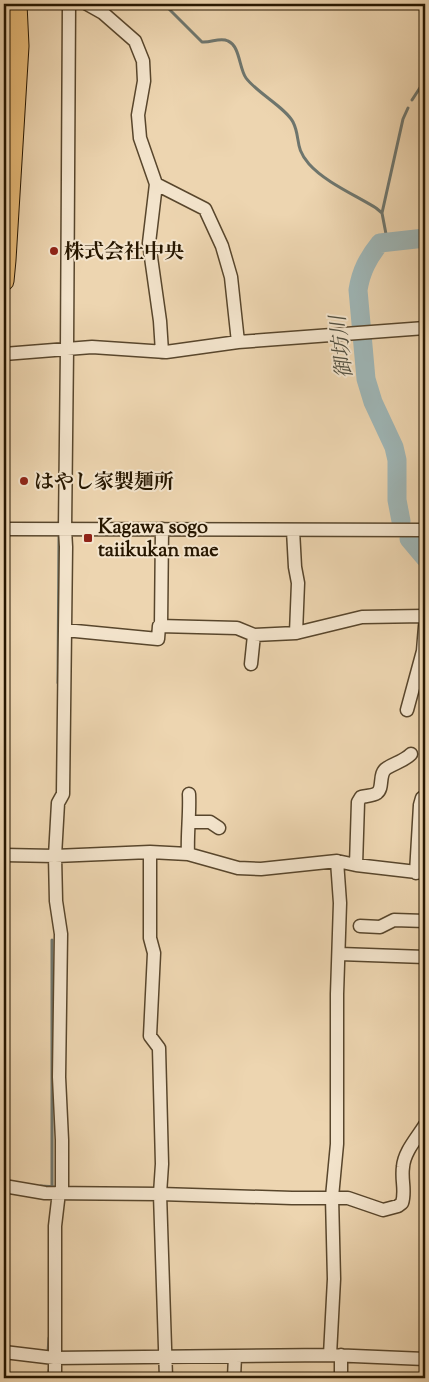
<svg xmlns="http://www.w3.org/2000/svg" width="429" height="1382" font-family="'Sorts Mill Goudy','Noto Serif JP',serif">
	<style>
		.lines { fill: none; stroke-linecap: round; stroke-linejoin: round }
		.stream { stroke: #6e766e; stroke-width: 3 }
		.river { stroke: #9eb6b7; stroke-width: 19 }
		.minor-casing { stroke: #58462c; stroke-width: 15 }
		.highway-casing { stroke: #271700; stroke-width: 21 }
		.minor { stroke: #f3e4cc; stroke-width: 12 }
		.highway { stroke: #e6ba78; stroke-width: 19 }
		.poi-dot { fill: #8f2418; stroke: #f3e4cc; stroke-width: 2 }
		.labels { text-anchor: middle; stroke-width: 4; stroke-linejoin: round; paint-order: stroke }
		.poi-label { font-size: 20px; font-weight: bold; fill: #271700; stroke: #f3e4cc; text-anchor: start }
		.water-label { font-size: 21px; font-style: italic; fill: #514f40; stroke: #f3e4cc }
	</style>
	<rect width="100%" height="100%" fill="#edd5b0"/>
	<filter id="stains"><feTurbulence type="fractalNoise" baseFrequency=".004" numOctaves="4"/><feColorMatrix values="0 0 0 0 .2 0 0 0 0 .09 0 0 0 0 .02 0 0 0 .5 -.17"/></filter>
	<radialGradient id="worn" r=".72"><stop offset=".6" stop-color="#630" stop-opacity="0"/><stop offset="1" stop-color="#630" stop-opacity=".3"/></radialGradient>
	<g class="lines">
		<path class="stream" d="M164,4L202,42C211,43 220,37 228,41C240,46 239,68 246,78C256,92 286,108 293,122C301,138 294,147 309,164C325,182 355,195 376,208L382,213L386,234L385,242
			M412,100L425,80
			M382,213L403,119L408,108
			M58,683L59,537
			M41,1186L57,1187
			M52,1187V940
			M48,1352L49,1338
			M49,1370V1378"/>
		<path class="river" d="M401,521L397,500V460L394,447L373,402L366,379L358,290C361,271 368,258 380,243L425,238
			M409,539L425,558"/>
		<defs>
			<path id="minor" d="M87,4L103,13L135,41L143,61L144,81L138,115L140,138L156,184L205,209L222,246L231,277L238,342
				M156,184L149,243L160,321L162,352
				M4,354L92,347L166,352L238,342L425,328
				M4,529L425,530
				M293,530L295,567L298,583L296,633
				M161,626L162,529
				M65,630L158,639L159,626L237,628L254,635L296,633L362,617L425,616
				M251,664L254,635
				M407,710L423,651L425,626
				M190,822H210L219,828
				M150,852V938L154,953L150,1036L159,1048L162,1164L160,1194L166,1378
				M188,854C187,834 190,814 189,794
				M4,855L55,856L150,852L188,854L238,868L261,869L337,861L356,865L425,873
				M356,865L358,802L361,797C365,796 373,796 377,793C384,788 378,773 387,768C395,763 404,761 411,754
				M416,873L420,805L422,798L425,796
				M360,926L380,927L394,920L425,921
				M340,954L425,957
				M4,1186L45,1193L160,1194L292,1198H348L383,1210L398,1206L402,1203C406,1191 401,1180 403,1167C404,1152 417,1138 425,1125
				M62,1192V1140L59,1077L61,934L56,901L55,856L58,803L63,794L66,547L65,529L67,349L69,4
				M4,1352L54,1358L330,1355L425,1359
				M330,1355L334,1279L332,1197L337,1144V994L340,903L337,861
				M55,1378V1226L59,1192
				M234,1378L235,1356
				M341,1378V1355"/>
			<path id="highway" d="M4,281L6,260L19,46L17,4"/>
		</defs>
		<use href="#minor" class="minor-casing"/>
		<use href="#highway" class="highway-casing"/>
		<use href="#minor" class="minor"/>
		<use href="#highway" class="highway"/>
	</g>
	<g class="poi-dot">
		<circle cx="54" cy="251" r="5"/>
		<circle cx="24" cy="481" r="5"/>
		<rect x="83" y="533" width="10" height="10" rx="2.5"/>
	</g>
	<g class="labels">
		<g class="poi-label">
			<text x="64" y="258">株式会社中央</text>
			<text x="34" y="488">はやし家製麺所</text>
			<text x="98" y="533">Kagawa sogo<tspan x="98" dy="23">taiikukan mae</tspan></text>
		</g>
		<g class="water-label">
			<text transform="translate(341 347) rotate(-97)" y="7">御坊川</text>
		</g>
	</g>
	<rect width="429" height="1382" fill="none" stroke="#edd5b0" stroke-width="20"/>
	<rect x="5" y="5" width="419" height="1372" fill="none" stroke="#271700" stroke-width="2.5"/>
	<rect x="10" y="10" width="409" height="1362" fill="none" stroke="#271700"/>
	<rect width="100%" height="100%" filter="url(#stains)"/>
	<rect width="100%" height="100%" fill="url(#worn)"/>
</svg>
